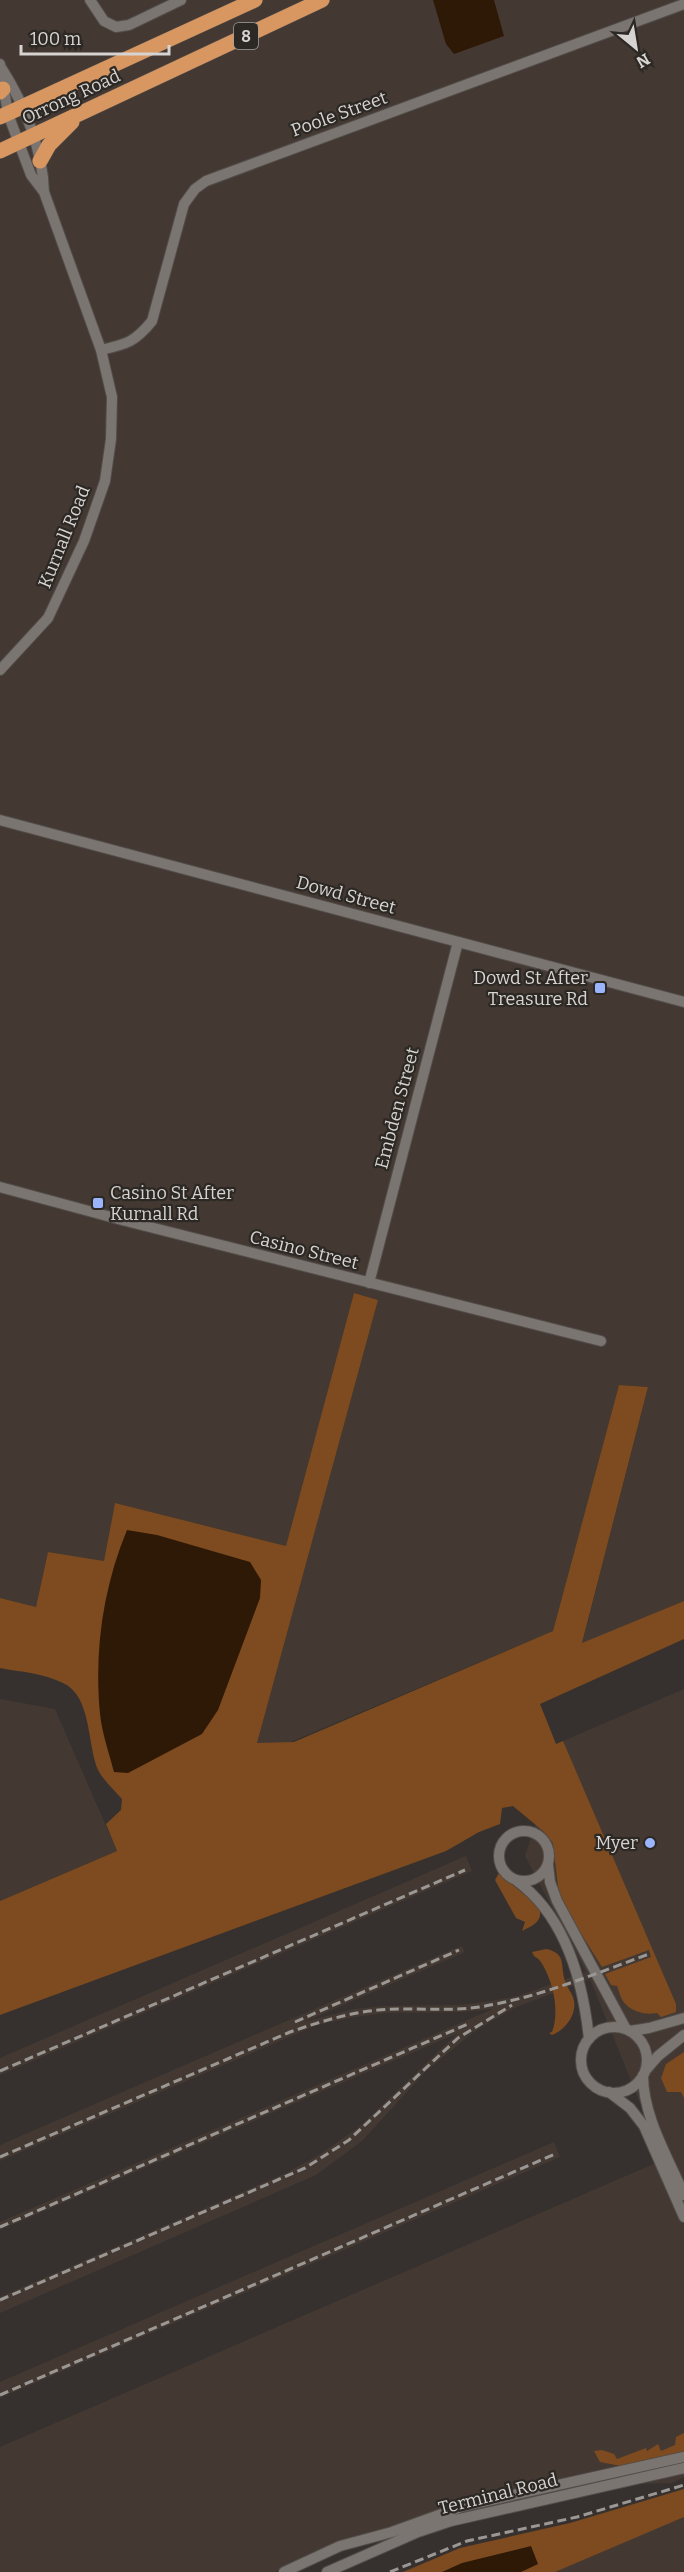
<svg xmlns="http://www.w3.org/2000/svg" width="684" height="2572" font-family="Bitter,serif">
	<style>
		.built { fill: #433932 }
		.green { fill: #7d4b1f }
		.water { fill: #2e1907 }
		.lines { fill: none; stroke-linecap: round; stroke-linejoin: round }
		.minor-casing { stroke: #524d4a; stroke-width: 12 }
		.highway-casing { stroke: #524d4a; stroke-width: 16 }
		.minor { stroke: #7b7571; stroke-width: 10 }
		.highway { stroke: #d89661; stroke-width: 15 }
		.rail { stroke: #9a9794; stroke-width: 3; stroke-dasharray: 9 4.5; stroke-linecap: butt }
		.poi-dot { fill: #9bb5fd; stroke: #2c2824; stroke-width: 2 }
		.labels { text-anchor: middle; stroke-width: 4.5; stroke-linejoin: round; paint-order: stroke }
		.shield { fill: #2c2824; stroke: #a3a09d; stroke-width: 1.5 }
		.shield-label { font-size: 16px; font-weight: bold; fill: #d6d3d1 }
		.street-label { font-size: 18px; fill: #d6d3d1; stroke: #2c2824 }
		.poi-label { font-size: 18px; fill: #d6d3d1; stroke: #2c2824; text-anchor: end }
	</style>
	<rect width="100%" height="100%" fill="#36312e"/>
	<path class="built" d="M0,0H684V1601L582,1644L648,1387L619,1385L553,1631L288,1743H257L378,1300L354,1293L286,1546L115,1503L104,1561L48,1552L36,1607L0,1598Z
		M684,1689V2477L672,2483L539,2487L409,2522L319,2550L275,2572H0V2447L663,2160L590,1979L514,2008L475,2031L426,2071L362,2141L316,2175L0,2313V2297L286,2173L317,2156L358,2128L458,2033L0,2230V2222L493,2009L461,2012L385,2013L355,2017L317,2025L0,2161V2145L451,1950L462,1946L465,1952L304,2022L354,2009L385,2006L460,2005L491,2001L518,1996L586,1972L525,1856L563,1741Z
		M0,1699L55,1709L117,1851L0,1901Z
		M466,1856L472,1871L0,2075V2058Z
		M554,2142L560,2157L0,2398V2382Z
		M684,2516V2572H554Z"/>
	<path class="green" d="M354,1293L378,1300L257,1743L294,1742L553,1631L619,1385L648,1387L582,1643L684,1601V1639L540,1704L556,1744L563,1741L676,2004V2012L661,2017L657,2013C643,2016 625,2010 620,1995C619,1992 618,1988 617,1986L611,1985L605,1974L651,1957L649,1950L602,1967L568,1913L559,1894L553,1843L543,1831L513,1806L502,1808L500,1824L479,1832L446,1851L0,2015V1901L117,1851L106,1824L121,1810L122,1799C114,1790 104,1781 98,1770C87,1745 92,1696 63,1683C43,1673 21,1672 0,1668V1598L36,1607L48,1552L104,1561L115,1503L286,1546Z
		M499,1873L540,1908C542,1922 534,1925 522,1931L525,1922L516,1918L495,1880Z
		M546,1949C567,1953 560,1966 565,1981C567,1987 571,1992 573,1997C579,2013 565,2030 552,2035L549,2033L552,2032C560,2011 553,1981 541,1962C537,1956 535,1959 532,1952Z
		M684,2052V2098L681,2092H667L661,2078L666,2064Z
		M684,2433V2454L626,2467L600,2462L594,2451L602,2450L614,2454L617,2459L646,2448L647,2451L658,2444L661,2451L675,2445L676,2437Z
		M684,2489V2517L555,2572H403L460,2548L570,2523Z"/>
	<path class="water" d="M433,0H494L504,36L454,54L446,44Z
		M127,1530L157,1535L250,1562L261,1580L260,1598L218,1710L202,1734L128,1773L114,1772C109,1753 102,1733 100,1714C94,1651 103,1588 127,1530Z
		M531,2546L538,2564L521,2572H442L462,2563Z"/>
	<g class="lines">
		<defs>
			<path id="minor" d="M90,0L104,21L116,27L129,25L181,0
				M0,64L8,114L31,175L44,192L101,350L112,397L111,439L105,481L84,541L48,618L0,670
				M2,69C24,103 43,151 44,192
				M101,350C127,344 135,342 152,321L184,204L195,189L206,181L684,4
				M0,820L684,1002
				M0,1187L122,1220L601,1341
				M369,1283L458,942
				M499 1856a25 25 0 1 1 50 0a25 25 0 1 1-50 0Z
				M548,1865L550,1882L557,1901L626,2029
				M517,1881C566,1917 583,1981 589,2039
				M581 2060a33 33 0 1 1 66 0a33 33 0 1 1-66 0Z
				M630,2031L649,2028L684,2018
				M645,2071L658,2056L684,2035
				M643,2075C643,2117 668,2157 684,2195
				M609,2092L630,2108L644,2126L684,2217
				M284,2572L340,2546L392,2532L464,2506L684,2457
				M327,2572L418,2532L451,2521L684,2468"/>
			<path id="highway" d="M0,92L3,89
				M0,117L255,0
				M0,151L322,0
				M40,161L49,145L72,122"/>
		</defs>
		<use href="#minor" class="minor-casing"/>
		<use href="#highway" class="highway-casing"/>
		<use href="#minor" class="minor"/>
		<use href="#highway" class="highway"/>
		<path class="rail" d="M295,2022L459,1950
			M0,2071L465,1870
			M0,2157L290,2032C319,2022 348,2013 378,2010C412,2007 446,2012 479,2007C538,1998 594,1974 649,1954
			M0,2227L468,2024
			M0,2300L305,2168L349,2140L458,2038L512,2005
			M0,2395L555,2154
			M390,2572L467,2541L577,2517L684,2485"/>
	</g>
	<g class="poi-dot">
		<rect x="594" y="982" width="12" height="12" rx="3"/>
		<rect x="92" y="1197" width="12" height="12" rx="3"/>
		<circle cx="650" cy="1843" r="6"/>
	</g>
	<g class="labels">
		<rect class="shield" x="234" y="23" width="24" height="26" rx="4.5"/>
		<g class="shield-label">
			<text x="246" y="42">8</text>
		</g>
		<g class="street-label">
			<text transform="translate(71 97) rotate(-25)" y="6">Orrong Road</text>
			<text transform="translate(339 114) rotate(-20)" y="6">Poole Street</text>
			<text transform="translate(64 537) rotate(-68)" y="6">Kurnall Road</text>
			<text transform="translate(346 895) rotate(15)" y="6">Dowd Street</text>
			<text transform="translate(397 1108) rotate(-75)" y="6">Embden Street</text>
			<text transform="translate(304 1250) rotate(14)" y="6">Casino Street</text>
			<text transform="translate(498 2494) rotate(-14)" y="6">Terminal Road</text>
		</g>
		<g class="poi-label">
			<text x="588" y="984">Dowd St After<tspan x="588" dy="21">Treasure Rd</tspan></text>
			<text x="110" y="1199" text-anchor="start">Casino St After<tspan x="110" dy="21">Kurnall Rd</tspan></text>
			<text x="638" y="1849">Myer</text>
		</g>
	</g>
	<g transform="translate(636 48) rotate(150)" stroke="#2c2824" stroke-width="4.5" paint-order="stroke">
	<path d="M0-4.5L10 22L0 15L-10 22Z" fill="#d6d3d1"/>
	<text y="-9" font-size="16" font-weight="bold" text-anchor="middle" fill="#d6d3d1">N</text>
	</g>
	<path d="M21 45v9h148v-9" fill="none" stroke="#d6d3d1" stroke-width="3"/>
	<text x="30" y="45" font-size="18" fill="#d6d3d1" stroke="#2c2824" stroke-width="4.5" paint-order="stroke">100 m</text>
</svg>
